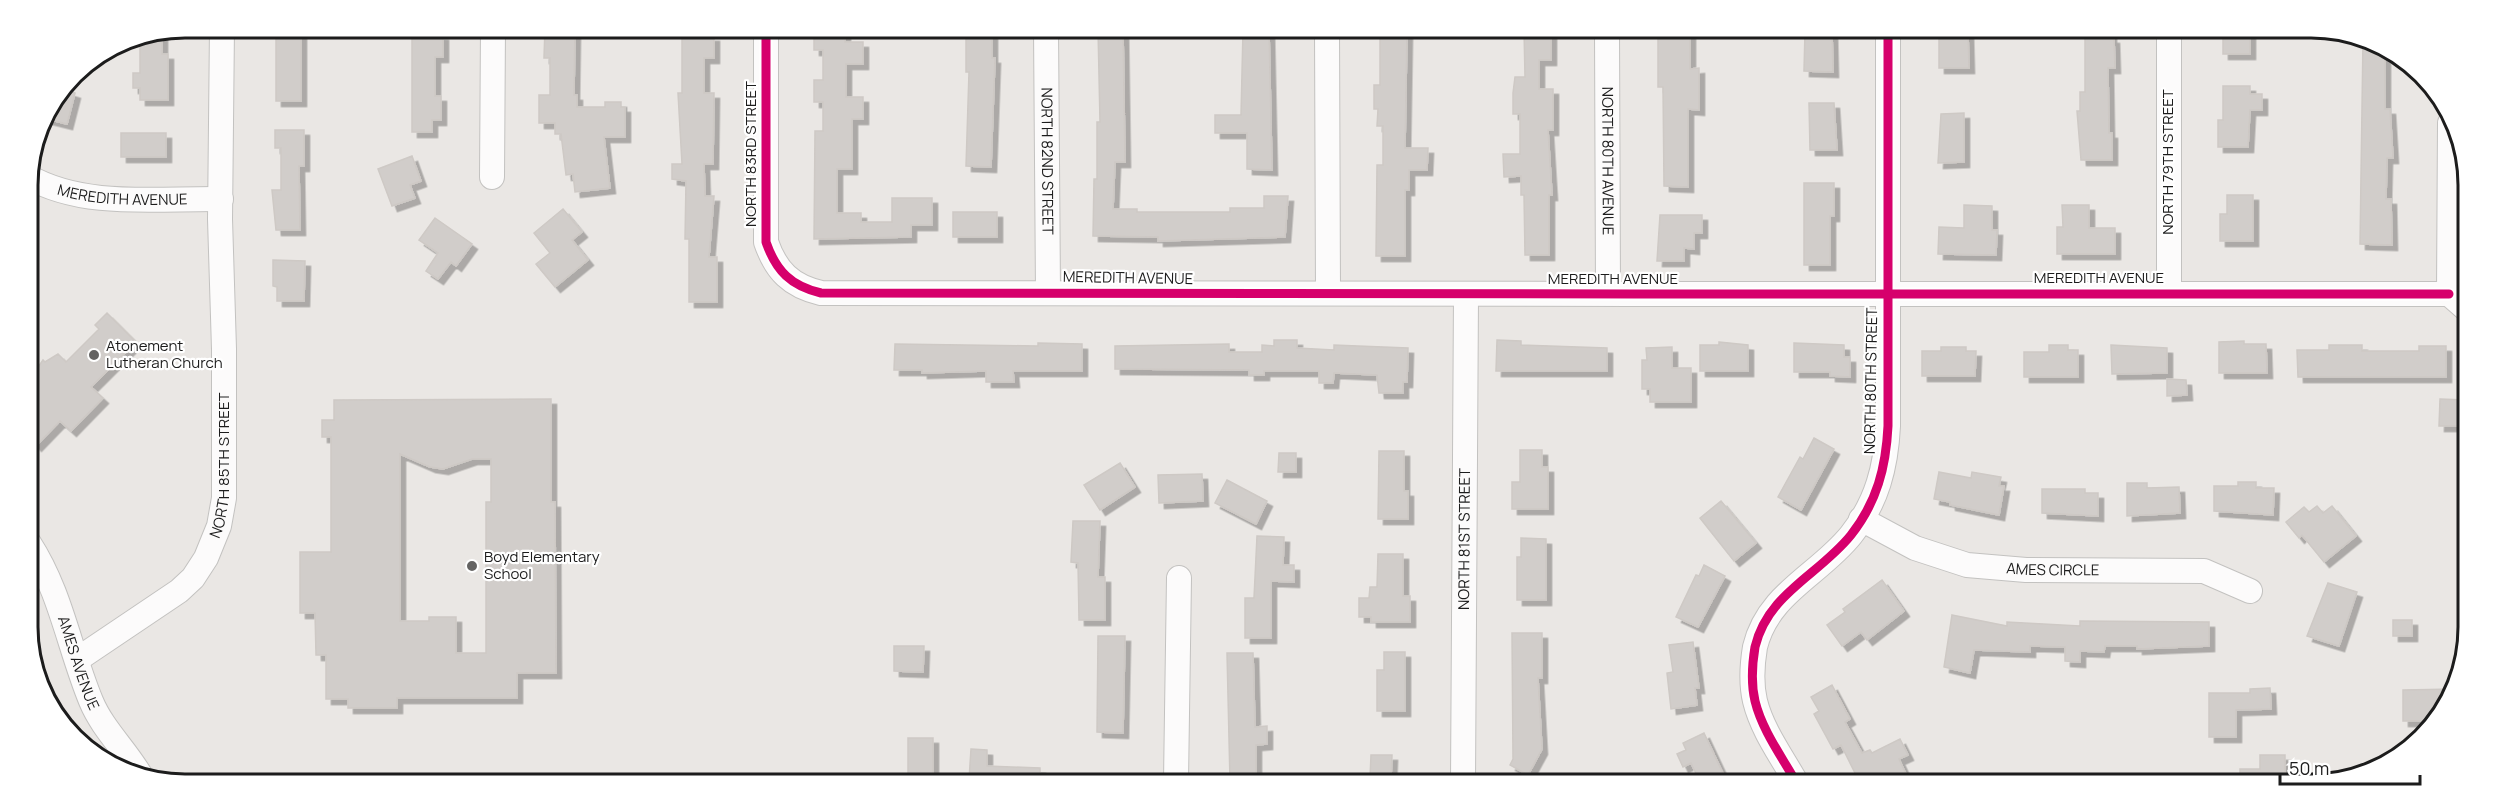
<svg xmlns="http://www.w3.org/2000/svg" width="2496" height="811" font-family="Manrope,sans-serif">
	<style>
		.building { fill: #d1cdca; stroke: #cec9c5; stroke-width: 1.5; fill-rule: evenodd; filter: url(#shadow) }
		.lines { fill: none; stroke-linecap: round; stroke-linejoin: round }
		.minor-casing { stroke: #c3c2c0; stroke-width: 26 }
		.minor { stroke: #fcfbfb; stroke-width: 24 }
		.cycleway-casing { stroke: #fff; stroke-width: 13 }
		.cycleway { stroke: #d6006c; stroke-width: 9 }
		.poi-dot { fill: #646362; stroke: #fff; stroke-width: 2 }
		.labels { text-anchor: middle; stroke-width: 4.5; stroke-linejoin: round; paint-order: stroke }
		.street-label { font-size: 15px; fill: #1c1c1c; stroke: #fff }
		.poi-label { font-size: 15px; fill: #1c1c1c; stroke: #fff; text-anchor: start }
		.rim { fill: none; stroke: #1c1c1c; stroke-width: 3 }
	</style>
	<defs>
		<filter id="shadow"><feDropShadow dx="5.5" dy="5.5" stdDeviation="0" flood-color="#0004"/></filter>
	</defs>
	<rect width="100%" height="100%" fill="#eae7e4"/>
	<path class="building" d="M276,27H301V101H276Z
		M545,28H575L574,95H577V107H605V102H621V107H625V137H604L610,188L575,192L573,174L566,175L561,134H555V123H539V95H550V58H544Z
		M814,29H845V42H863V64H846V97H863V119H852V169H837V213H861V222H892V198H932V225H911V237L814,239L815,131H823V102H814V80H823V50H814Z
		M966,29H992V58H995L991,167L966,166L969,72H966Z
		M1098,29H1123L1125,162H1115L1113,209H1137V212H1230V208H1264V196H1288L1285,237L1158,241V237L1093,236L1094,179H1097V122H1100Z
		M1243,30H1269L1272,170L1247,169V133H1215V115H1241Z
		M1380,30H1407L1405,148H1428L1427,170H1409V190H1405V256H1376L1377,165H1383V126H1377L1378,109H1374V85H1380Z
		M1524,30H1551V60H1539V89H1553V130H1548L1552,195H1549V255H1525L1524,195H1521V176L1504,177L1503,154H1520V114H1513V93L1515,77H1525Z
		M162,31V54H168V100H140V88H133V73H140V36Z
		M1658,31H1690V69L1699,68V110L1688,109V187L1664,186L1663,87H1658Z
		M1805,31H1832L1833,72L1804,71Z
		M1942,31L1968,32L1969,68H1939V38H1942Z
		M2085,32H2111V38H2114L2115,68H2108L2109,133H2112V160H2081L2077,111H2080V92H2085Z
		M2223,32H2250V54H2223Z
		M412,34L443,35V57H435V96H441V120H432V132H412Z
		M682,36H714V58H704V93H714L713,164H704L705,196H714L709,257H717V302H689V239H685L686,181L672,179V164H682L678,93H682Z
		M2363,39L2385,53V109H2390L2393,158H2387L2386,199H2391L2392,245L2360,244Z
		M2223,86H2250V94H2262V110H2250L2248,147H2218V120H2223Z
		M62,89L75,93L67,124L43,118Z
		M1809,103H1834L1837,150H1810Z
		M1964,113V162L1938,163L1941,114Z
		M275,130H304V166H299L300,230H276L272,190H281V148H275Z
		M121,133H166V157H121Z
		M412,156L421,181L410,185L415,198L392,206L378,169Z
		M1804,183H1834V216H1830V265H1804Z
		M2227,195H2253V241H2220V214H2227Z
		M1964,205L1992,206V230H1997L1996,255L1938,254L1939,227L1964,228Z
		M2062,205H2089V228H2115V254H2057V227H2063Z
		M563,209L582,232L572,240L588,260L555,287L536,264L550,253L534,233Z
		M953,212H997V237H953Z
		M1660,215H1702V233H1694V249L1684,248V261H1657Z
		M435,218L472,244L456,266L451,262L438,279L426,271L438,253L419,240Z
		M273,260L305,261L304,301H277V287L273,286Z
		M107,313L136,342L91,387L103,398L71,431L60,421L36,446L29,438L28,382L43,360L45,362L58,354L66,362L99,329L95,325Z
		M1274,340H1297V348L1334,350V345L1408,348L1407,382H1403V393H1379L1377,375L1334,373L1333,383H1319V371H1264V375H1249V370L1115,369V346L1229,344V352H1262V345L1274,346Z
		M1497,340L1521,341V345L1607,348V371H1496Z
		M2244,341V344H2266L2267,373H2219V342Z
		M1719,342L1748,345V371H1700V345H1719Z
		M1038,343L1082,344V371H1013L1014,382H986V371L922,373V370H894L895,344L1038,346Z
		M1794,343L1844,345V357H1850V377L1830,376V372H1794Z
		M2049,345H2068V350H2078V377H2024V352H2049Z
		M2111,345L2167,348V373L2112,374Z
		M2329,345H2362V351H2419V346H2446V377H2298L2297,350H2329Z
		M1672,347V368H1691V402H1650V389H1642V360H1647L1646,348Z
		M1941,347H1966V351H1976L1975,376H1922V351H1941Z
		M2167,379L2186,380L2187,395L2167,396Z
		M551,399V502H555L556,673H517V698H397V708H348V699H326V655H316L315,613H300V552H331V437H322V420H334V400ZM400,454L430,467L443,469L472,459H491V502H486V653H456V617H429V621H400Z
		M2440,399L2465,400V426H2439Z
		M1814,438L1834,449L1801,510L1778,497L1800,457L1803,459Z
		M1520,450H1542V467H1548V509H1512V482H1520Z
		M1379,451H1404V491H1408V519H1378Z
		M1279,453H1296V472H1278Z
		M1120,463L1135,487L1100,510L1084,485Z
		M1939,472L1971,478L1972,472L2001,477L1999,486H2004L1999,515L1950,505V502L1934,499Z
		M1202,474L1203,501L1159,503L1158,475Z
		M1227,480L1267,501L1256,524L1215,503Z
		M2238,482H2256V488H2274L2273,515L2214,511V486H2238Z
		M2127,483H2147V488L2179,487L2180,513L2127,516Z
		M2042,489H2085V493H2098V516L2042,513Z
		M1721,501L1756,543L1734,561L1700,518Z
		M2317,506L2323,513L2332,506L2356,536L2324,562L2302,535L2299,538L2286,522L2304,507L2309,512Z
		M1073,521H1100L1098,577H1105V620H1079L1078,563L1071,562Z
		M1257,536L1284,537L1283,565H1294V582L1271,581V638H1245V598H1254Z
		M1521,538L1546,539V600H1517V557H1521Z
		M1378,554H1403V596H1410V622H1371V617H1359V598H1369L1370,587H1377Z
		M1704,565L1725,576L1698,627L1676,617L1696,575L1699,576Z
		M1882,580L1904,611L1867,640L1861,632L1842,646L1827,625L1845,612L1843,609Z
		M2328,583L2357,592L2339,646L2307,636Z
		M1952,615L2007,626V622L2080,626V621L2209,622V646L2137,649V646H2105L2104,652L2080,651V662L2065,661V647L2030,646V652L1974,650L1970,673L1944,667Z
		M2393,620H2412V636H2393Z
		M1512,633H1542V678H1538L1542,749L1528,775L1510,765L1513,759Z
		M1098,636H1125L1123,733L1097,732Z
		M1693,642L1699,688H1695L1697,705L1671,709L1667,673L1673,672L1669,645Z
		M894,646H924L923,672L894,671Z
		M1384,652H1405V711H1377V670H1384Z
		M1227,653H1253L1255,727L1267,726V744L1256,745V781H1230Z
		M1832,685L1850,719L1845,722L1862,753L1870,750L1872,753L1900,739L1908,755L1899,759L1910,783H1878L1875,777L1860,783L1841,745L1833,749L1814,714L1819,711L1811,697Z
		M2270,688L2271,709L2236,710V737H2209V693H2250V689Z
		M2454,689L2442,714L2436,721H2403V690Z
		M1704,733L1727,782H1700L1691,763L1683,767L1677,754L1686,750L1683,743Z
		M908,738H933V778L908,777Z
		M971,749L987,750V766L1040,768V781L969,780Z
		M1371,755H1392L1391,779L1370,778Z
		M2260,755H2285V784L2240,783V769H2260Z"/>
	<g class="lines">
		<defs>
			<g id="minor">
				<path d="M766,28V242C776,271 791,286 821,293C1364,294 1906,294 2449,294"/>
				<path id="s1" d="M1046,29L1048,292"/>
				<path d="M1327,30L1328,292"/>
				<path id="s2" d="M1607,31L1608,292"/>
				<path d="M2169,32V292"/>
				<path d="M2450,123L2449,294L2465,308"/>
				<path id="s3" d="M27,176C84,209 158,198 221,199"/>
				<path d="M492,177L493,28"/>
				<path id="s4" d="M1861,519L1915,548L1967,565L2026,570L2204,571L2250,591"/>
				<path id="s5" d="M29,543C61,592 69,648 91,701C103,730 127,751 142,778"/>
				<path id="s6" d="M78,659L179,591L193,578L206,558L219,526L224,498V349L220,219L222,27"/>
				<path d="M1176,781L1179,578"/>
				<path id="s7" d="M1463,782L1466,296"/>
				<path d="M1796,782C1782,757 1762,730 1755,701C1751,684 1752,665 1755,647C1768,593 1819,575 1851,535C1877,502 1886,467 1888,426V31"/>
			</g>
		</defs>
		<use href="#minor" class="minor-casing"/>
		<use href="#minor" class="minor"/>
		<defs>
			<path id="cycleway" d="M766,28V242C776,271 791,286 821,293C1364,294 1906,294 2449,294
				M1796,782C1782,757 1762,730 1755,701C1751,684 1752,665 1755,647C1768,593 1819,575 1851,535C1877,502 1886,467 1888,426V31"/>
		</defs>
		<use href="#cycleway" class="cycleway-casing"/>
		<use href="#cycleway" class="cycleway"/>
	</g>
	<g class="poi-dot">
		<circle cx="94" cy="355" r="6"/>
		<circle cx="472" cy="566" r="6"/>
	</g>
	<g class="labels">
		<g class="street-label">
			<text transform="translate(751 154) rotate(-90)" y="5">NORTH 83RD STREET</text>
			<text dy="5" stroke="none"><textPath href="#s1" startOffset="132">NORTH 82ND STREET</textPath></text>
			<text dy="5" stroke="none"><textPath href="#s2" startOffset="130">NORTH 80TH AVENUE</textPath></text>
			<text transform="translate(2168 162) rotate(-90)" y="5">NORTH 79TH STREET</text>
			<text dy="5" stroke="none"><textPath href="#s3" startOffset="99">MEREDITH AVENUE</textPath></text>
			<text transform="translate(1128 278) rotate(1)" y="5">MEREDITH AVENUE</text>
			<text x="2099" y="283">MEREDITH AVENUE</text>
			<text x="1613" y="284">MEREDITH AVENUE</text>
			<text transform="translate(1871 381) rotate(-89)" y="5">NORTH 80TH STREET</text>
			<text dy="5" stroke="none"><textPath href="#s6" startOffset="260">NORTH 85TH STREET</textPath></text>
			<text dy="5" stroke="none"><textPath href="#s7" startOffset="243">NORTH 81ST STREET</textPath></text>
			<text dy="5" stroke="none"><textPath href="#s4" startOffset="202">AMES CIRCLE</textPath></text>
			<text dy="5" stroke="none"><textPath href="#s5" startOffset="130">AMES AVENUE</textPath></text>
		</g>
		<g class="poi-label">
			<text x="106" y="351">Atonement<tspan x="106" dy="17">Lutheran Church</tspan></text>
			<text x="484" y="562">Boyd Elementary<tspan x="484" dy="17">School</tspan></text>
		</g>
	</g>
	<path d="M0 0H2496V811H0ZM185 38H2311A147 147 0 0 1 2458 185V627A147 147 0 0 1 2311 774H185A147 147 0 0 1 38 627V185A147 147 0 0 1 185 38Z" fill="#fff" fill-rule="evenodd"/>
	<path class="rim" d="M185 38H2311A147 147 0 0 1 2458 185V627A147 147 0 0 1 2311 774H185A147 147 0 0 1 38 627V185A147 147 0 0 1 185 38Z"/>
	<path d="M2280 775v9h140v-9" fill="none" stroke="#1c1c1c" stroke-width="3"/>
	<text x="2289" y="775" font-size="18" fill="#1c1c1c" stroke="#ffffff" stroke-width="4.5" paint-order="stroke">50 m</text>
</svg>
